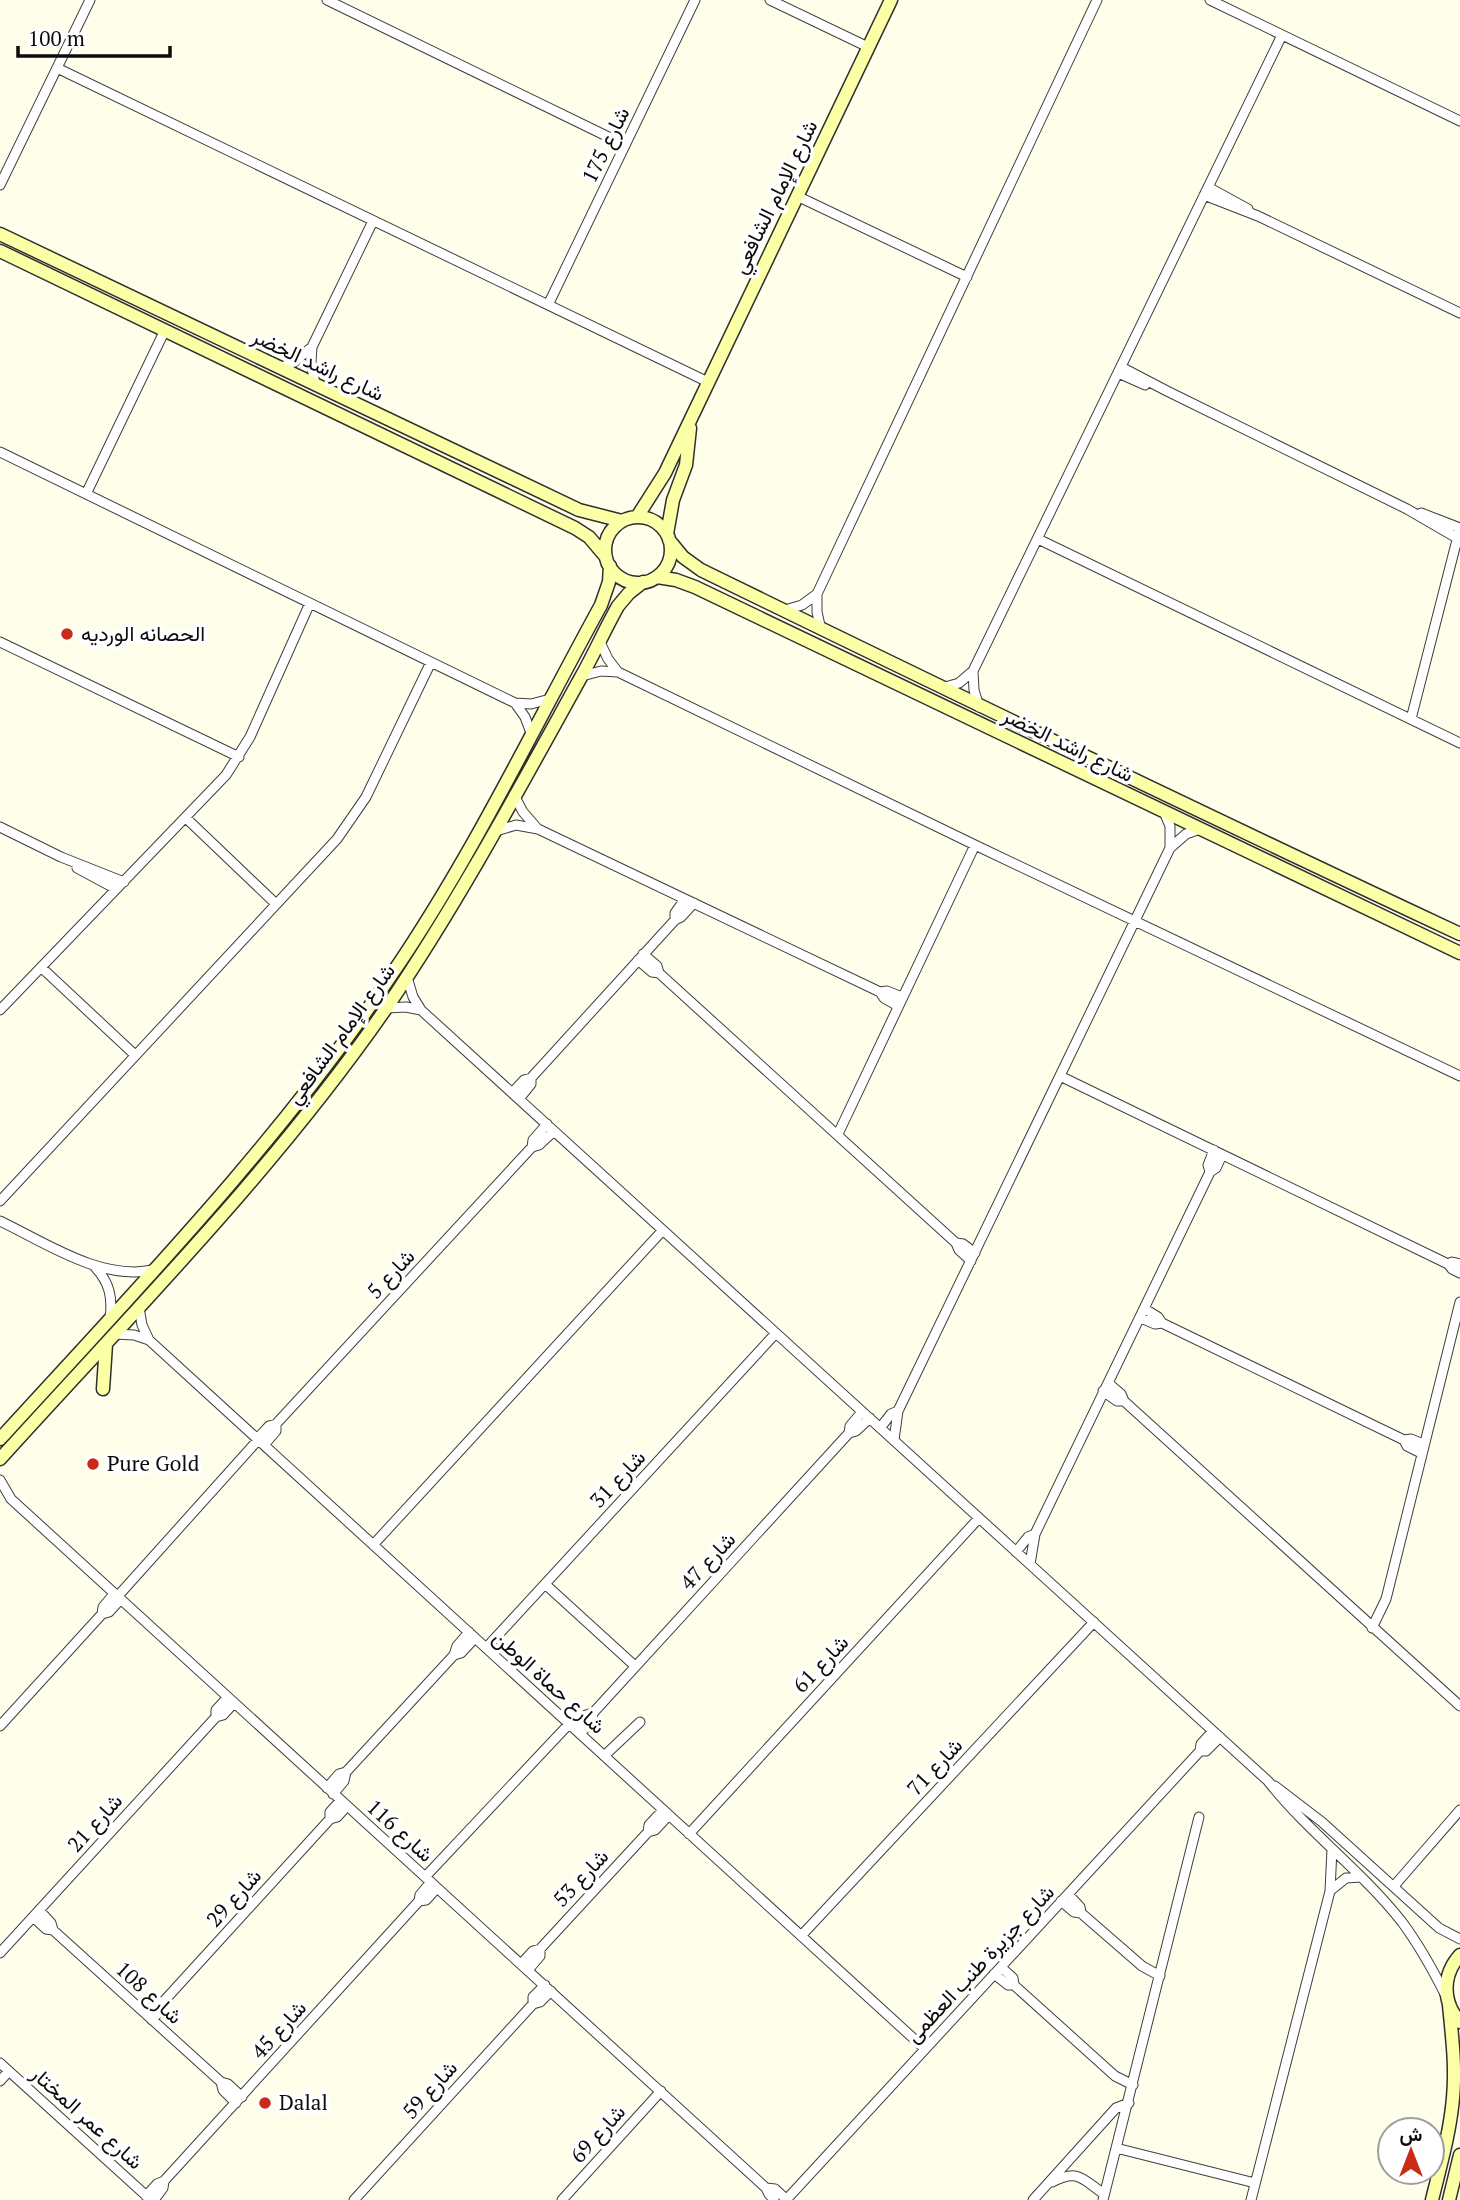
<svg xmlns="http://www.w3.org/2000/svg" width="1460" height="2200" font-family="'PT Serif',Vazirmatn,serif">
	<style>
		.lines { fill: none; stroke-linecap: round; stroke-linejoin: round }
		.street-casing { stroke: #3f3f3f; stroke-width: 11 }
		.secondary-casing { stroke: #2e2e2e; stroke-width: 15 }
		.street { stroke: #fff; stroke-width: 9 }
		.secondary { stroke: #fbffa6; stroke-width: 12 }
		.poi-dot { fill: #ca2a16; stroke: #fff; stroke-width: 2.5 }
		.labels { text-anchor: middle; stroke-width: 7; stroke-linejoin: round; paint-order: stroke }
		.street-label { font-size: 21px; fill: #0c0c0c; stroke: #fff }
		.poi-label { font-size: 21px; fill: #0c0c0c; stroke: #fff; text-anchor: start }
	</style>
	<rect width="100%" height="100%" fill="#fffeeb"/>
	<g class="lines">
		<defs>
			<path id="street" d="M327,0L625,145
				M770,0L868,47
				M1210,0L1460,121
				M57,68L708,382
				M0,185L90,0
				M1208,187L1248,209
				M1204,195L1258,216L1460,313
				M797,196L967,277
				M548,305L695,0
				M312,347L311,362L315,384
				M1121,367L1167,391L1407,509L1457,538
				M280,368L294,362L312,347L373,221
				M1118,373L1145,385
				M0,452L515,703L531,704L550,699
				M86,494L165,330
				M1038,539L1460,743
				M785,610L802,605L817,594
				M821,630L817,612V594L1097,0
				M0,642L239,757
				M600,642L608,659L618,672
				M973,671L974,690L979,707
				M582,676L601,671L618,672L975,845L1460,1076
				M942,688L959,683L973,671L1282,35
				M515,703L525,717L531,733
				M1411,719L1460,528L1421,513
				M514,795L523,812L536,827
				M1164,812L1170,826V848
				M186,818L275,903
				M0,827L61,857L124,882
				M496,831L516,825L538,829L880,992L887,991L902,997
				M77,868L116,889
				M675,920V913L685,899
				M643,954L657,966L659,973L956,1243L959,1250L971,1261
				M638,960L652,972L659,973
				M42,968L135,1055
				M407,977L413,997L421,1010L1268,1781C1308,1832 1362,1871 1402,1922C1419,1945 1433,1970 1446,1996
				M880,992L884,998L898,1006
				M386,1008L406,1007L421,1010
				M0,1010L226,775L250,737L310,603
				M1060,1076L1448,1264L1452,1269L1460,1273
				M512,1093L524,1080L531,1078L675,920L681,917L694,903
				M519,1099L531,1084V1078
				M838,1134L975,845
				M532,1147L533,1140L547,1124
				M1210,1172L1208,1165L1214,1150
				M0,1201L337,839L366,797L431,662
				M0,1221C46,1243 101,1281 153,1270
				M956,1243L963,1244L975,1253
				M1448,1264L1452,1262L1460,1264
				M95,1267C109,1282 113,1297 110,1318
				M139,1307L142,1325L149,1340
				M1145,1309L1158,1317L1162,1323L1404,1440L1407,1446L1421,1453
				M1141,1318L1155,1324L1162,1323
				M114,1334L134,1335L149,1340L925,2049
				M1108,1383L1121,1394L1124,1401L1460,1706
				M1103,1391L1117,1401H1124
				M880,1428L891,1414L898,1411
				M849,1433L850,1426L862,1412
				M257,1439L269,1426L276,1424L532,1147L539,1145L554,1131
				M894,1440L898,1411L1170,848L1186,834L1200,829
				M1404,1440L1411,1439L1423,1444
				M264,1445L276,1431V1424
				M0,1480L11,1499L766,2188L769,2194L774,2200
				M373,1545L663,1230
				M1016,1552L1028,1537L1035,1534
				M1030,1564L1035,1534L1210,1172L1216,1168L1222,1155
				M545,1584L635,1666
				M117,1597L258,1440
				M102,1614L103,1607L114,1594
				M1372,1628L1386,1599L1460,1302
				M486,1648L776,1333
				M454,1655L457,1646L469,1632
				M216,1717V1710L227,1698
				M0,1726L102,1614L109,1612L120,1600
				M574,1728L586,1715L593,1713L849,1433L856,1431L870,1418
				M580,1734L592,1720L593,1713
				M1200,1751H1206L1220,1737
				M604,1756L640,1722
				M1275,1786L1322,1822L1439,1928L1460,1939
				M327,1788L339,1774L346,1772L454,1655L461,1653L475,1638
				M333,1794L344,1781L346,1772
				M330,1819V1812L341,1800
				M648,1832L649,1825L663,1810
				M689,1834L979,1518
				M425,1877L569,1724
				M1394,1886L1460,1810
				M1331,1890L1346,1878L1361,1877
				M1068,1894L1080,1907L1081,1913
				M419,1901L420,1895L431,1882
				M1061,1901L1074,1912L1081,1913L1142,1966L1160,1976
				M39,1910L51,1923L53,1930
				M33,1917L46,1929L53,1930L221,2082L228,2084L242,2097
				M801,1936L1094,1622
				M0,1953L216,1717L223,1715L234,1703
				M521,1964L533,1951L540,1949L648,1832L655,1830L669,1815
				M1001,1967L1013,1978L1014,1985L1115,2076L1133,2085
				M528,1970L540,1956V1949
				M994,1974L1008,1985H1014
				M533,2004V1997L545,1985
				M146,2014L157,2003L164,2001L330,1819L337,1817L347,1806
				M152,2020L163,2007L164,2001
				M0,2063L151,2200
				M0,2081L9,2071
				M221,2082L223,2090L236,2103
				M1116,2148L1255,2183
				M1052,2182C1079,2168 1083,2180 1104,2194
				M766,2188L775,2189L787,2200
				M146,2196L157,2184L164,2181L419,1901L426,1900L437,1888
				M154,2200L163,2188L164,2181
				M354,2200L533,2004L540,2002L551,1991
				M562,2200L661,2091
				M786,2200L1200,1751L1201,1744L1213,1731
				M1033,2200L1116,2108L1129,2103
				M1103,2200L1199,1817
				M1251,2200L1330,1891L1332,1849"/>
			<path id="secondary" d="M0,234L579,510L622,521
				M0,251L575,528L589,537L606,557
				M637,517L665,473L891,0
				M605 550a33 33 0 1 1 66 0a33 33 0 1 1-66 0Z
				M667,534L673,500L686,465L690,428
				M669,540L683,557L701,570C953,693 1206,815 1460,934
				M657,577L676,580L695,587L1460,953
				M103,1389L106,1344
				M0,1439C137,1289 279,1142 392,974C472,857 533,729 601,605L609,582L610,566
				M0,1459C133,1312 274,1170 387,1007C459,901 519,789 581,677C594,654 605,629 618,606L629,593L643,582
				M1460,1955C1442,1975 1442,2002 1460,2022
				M1432,2200C1440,2167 1450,2133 1453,2098C1456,2067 1452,2036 1449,2005
				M1449,2200L1460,2155"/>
		</defs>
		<use href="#street" class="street-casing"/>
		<use href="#secondary" class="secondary-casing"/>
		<use href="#street" class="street"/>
		<use href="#secondary" class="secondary"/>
	</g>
	<g class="poi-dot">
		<circle cx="67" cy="634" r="7"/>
		<circle cx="93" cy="1464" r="7"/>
		<circle cx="265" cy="2103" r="7"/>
	</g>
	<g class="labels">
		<g class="street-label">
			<text transform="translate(606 145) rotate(-64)" y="7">شارع 175</text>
			<text transform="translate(775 197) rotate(-64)" y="7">شارع الإمام الشافعي</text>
			<text transform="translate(318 365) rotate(25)" y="7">شارع راشد الخضر</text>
			<text transform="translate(1068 745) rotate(26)" y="7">شارع راشد الخضر</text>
			<text transform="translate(341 1034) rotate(-54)" y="7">شارع الإمام الشافعي</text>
			<text transform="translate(391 1274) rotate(-47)" y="7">شارع 5</text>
			<text transform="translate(618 1479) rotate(-47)" y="7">شارع 31</text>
			<text transform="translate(708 1561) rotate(-47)" y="7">شارع 47</text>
			<text transform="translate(821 1664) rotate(-47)" y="7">شارع 61</text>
			<text transform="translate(549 1682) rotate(42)" y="7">شارع حماة الوطن</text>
			<text transform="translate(935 1767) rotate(-47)" y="7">شارع 71</text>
			<text transform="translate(95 1823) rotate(-48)" y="7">شارع 21</text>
			<text transform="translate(400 1831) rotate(42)" y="7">شارع 116</text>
			<text transform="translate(581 1878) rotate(-47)" y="7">شارع 53</text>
			<text transform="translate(234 1898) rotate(-48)" y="7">شارع 29</text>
			<text transform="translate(980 1964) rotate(-47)" y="7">شارع جزيرة طنب العظمى</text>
			<text transform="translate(149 1993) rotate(42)" y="7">شارع 108</text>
			<text transform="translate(279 2030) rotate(-48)" y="7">شارع 45</text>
			<text transform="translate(430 2090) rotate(-48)" y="7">شارع 59</text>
			<text transform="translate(87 2118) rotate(42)" y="7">شارع عمر المختار</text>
			<text transform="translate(598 2134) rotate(-48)" y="7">شارع 69</text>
		</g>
		<g class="poi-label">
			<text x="81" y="641">الحصانه الورديه</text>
			<text x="107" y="1471">Pure Gold</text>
			<text x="279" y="2110">Dalal</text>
		</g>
	</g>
	<g transform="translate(1411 2151)"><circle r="33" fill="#ffffff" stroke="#9e9e9e" stroke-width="2"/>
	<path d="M0-5L12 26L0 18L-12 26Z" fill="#ca2a16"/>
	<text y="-10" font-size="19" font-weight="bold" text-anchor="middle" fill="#0c0c0c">ش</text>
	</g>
	<path d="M18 46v10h152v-10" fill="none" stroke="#0c0c0c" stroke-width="3.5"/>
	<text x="28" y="46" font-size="21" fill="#0c0c0c" stroke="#ffffff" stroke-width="5" paint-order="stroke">100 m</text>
</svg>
